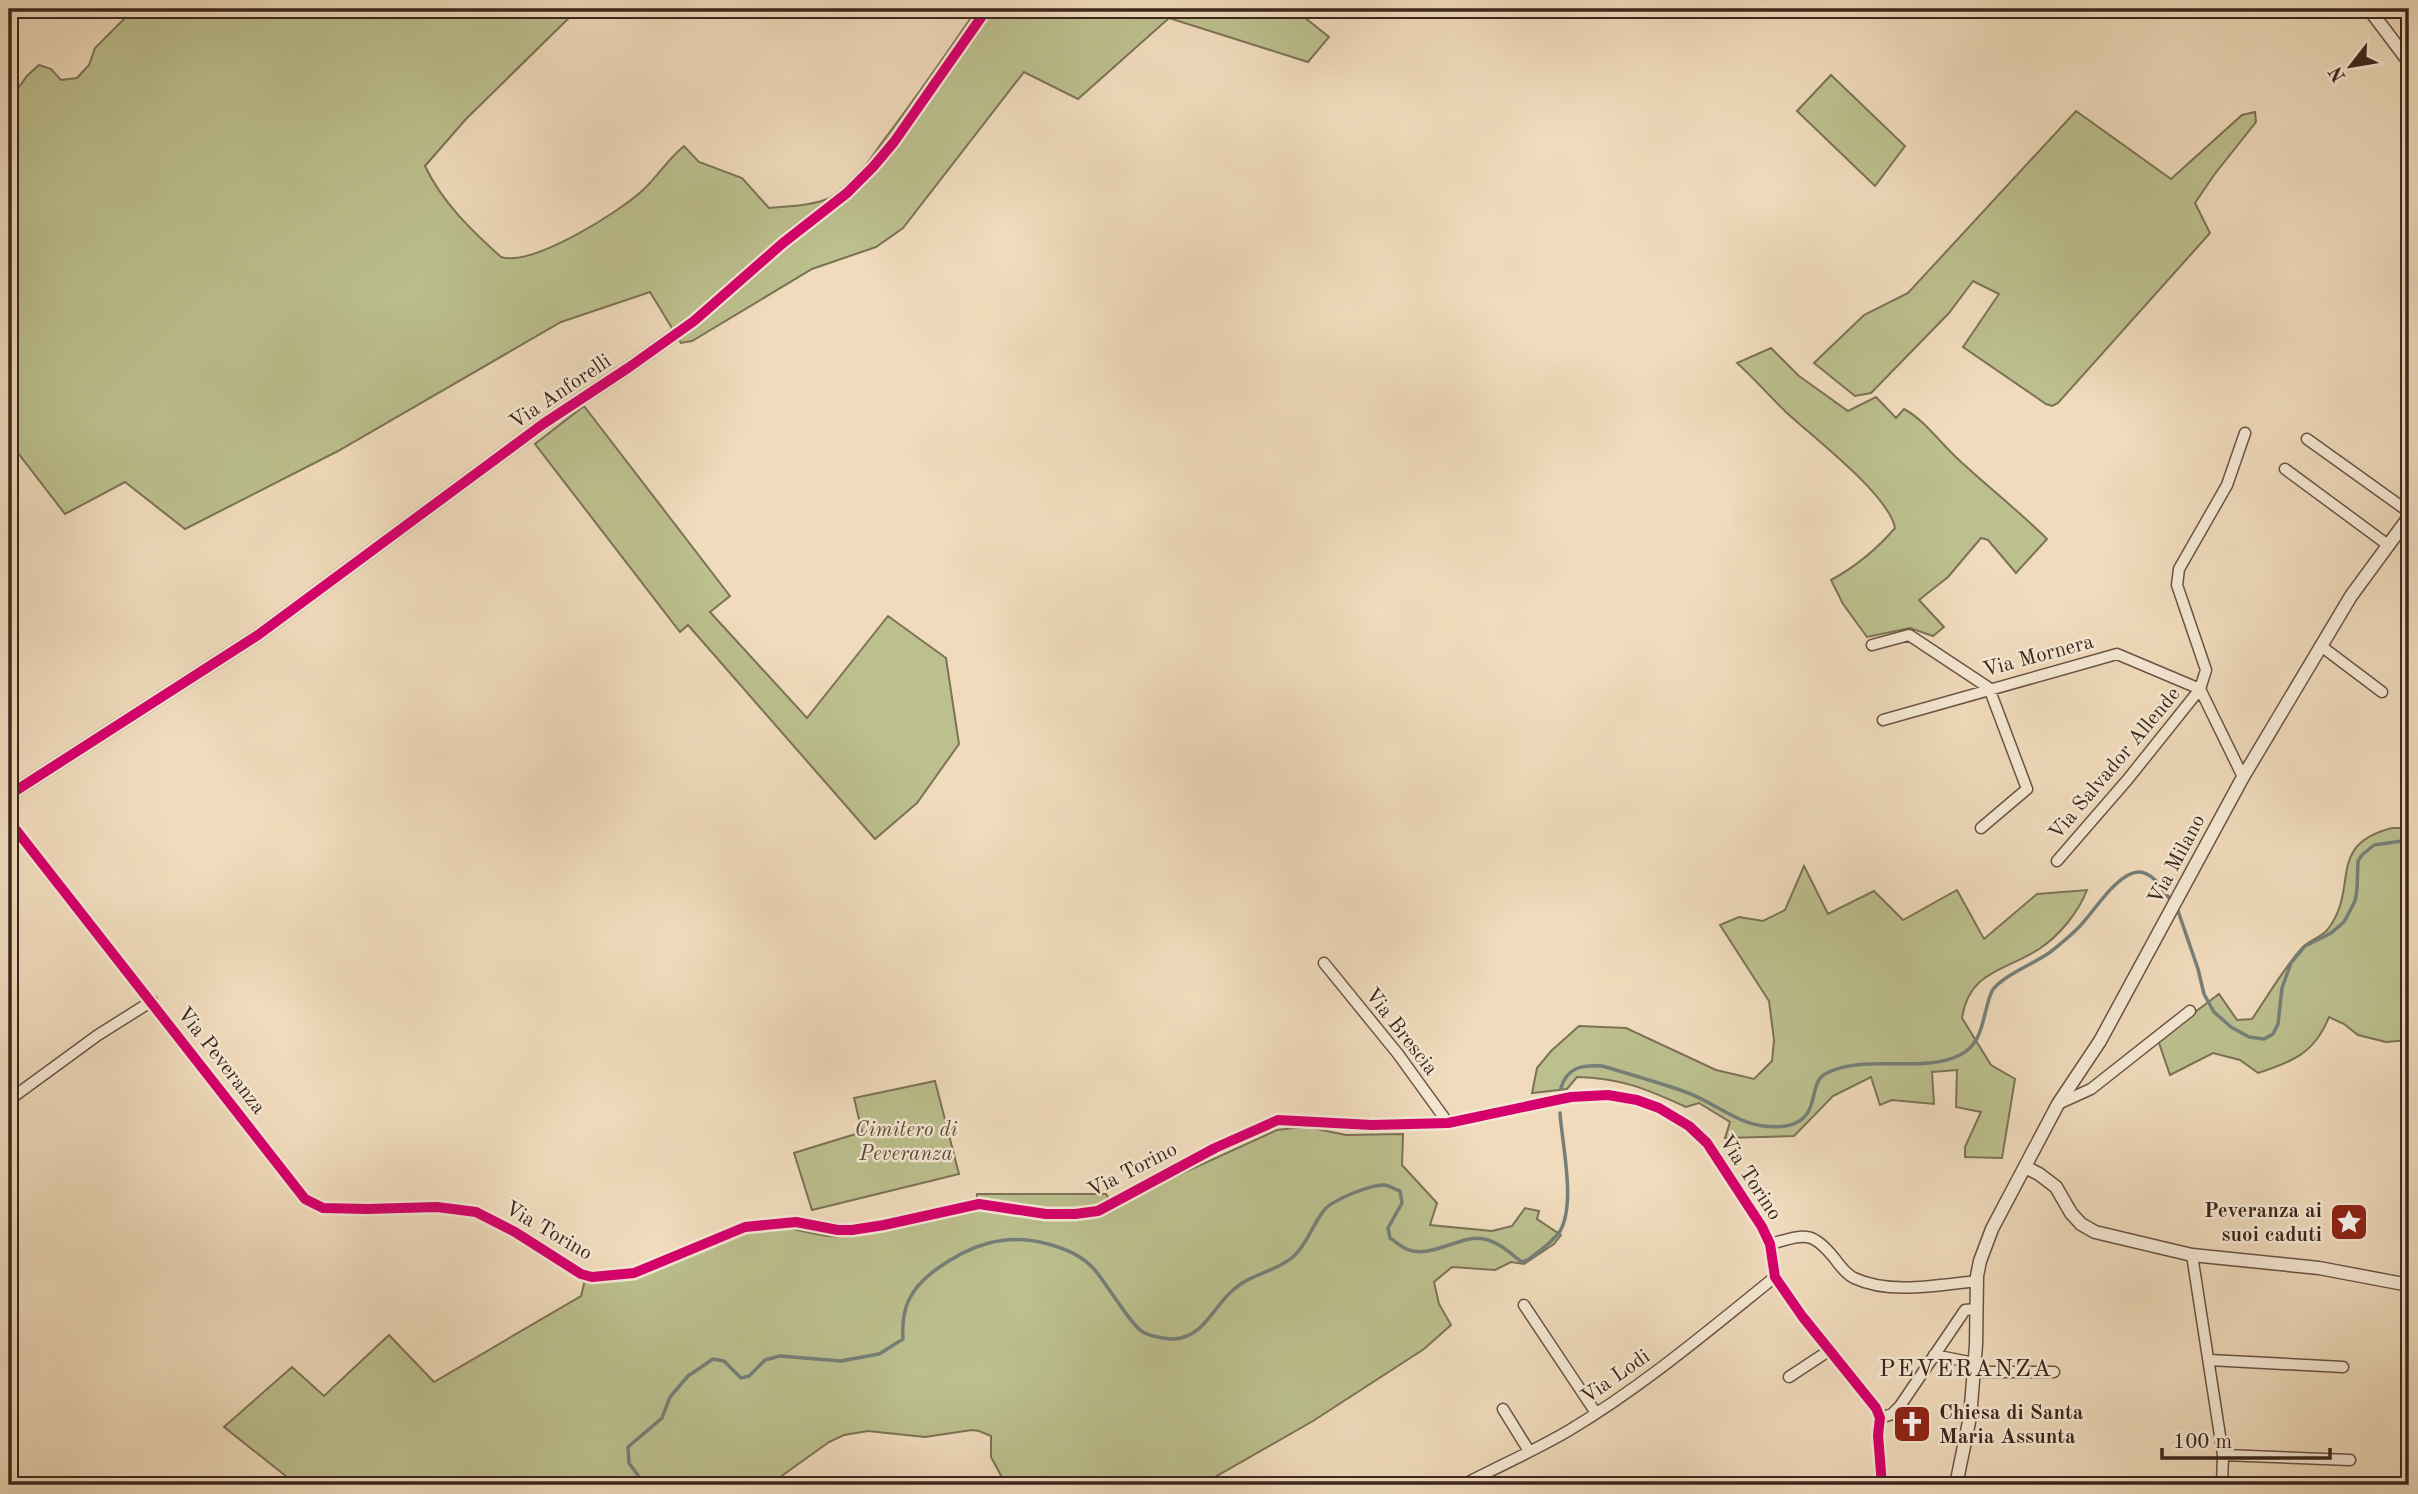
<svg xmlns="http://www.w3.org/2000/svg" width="2418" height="1494" font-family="'Old Standard TT',serif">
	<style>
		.green { fill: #bcbf8e; stroke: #7c7256; stroke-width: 2 }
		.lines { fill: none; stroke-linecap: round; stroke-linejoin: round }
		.stream { stroke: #757f78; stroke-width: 3.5 }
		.minor-casing { stroke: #6a5345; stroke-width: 13 }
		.tertiary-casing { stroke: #6a5345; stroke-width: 15 }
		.minor { stroke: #f5e8d3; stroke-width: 10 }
		.tertiary { stroke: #f5e8d3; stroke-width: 12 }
		.cycleway-casing { stroke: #f5e8d3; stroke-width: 15 }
		.cycleway { stroke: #d6006c; stroke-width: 10 }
		.labels { text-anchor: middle; stroke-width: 5; stroke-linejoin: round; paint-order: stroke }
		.street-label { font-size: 21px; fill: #3d261d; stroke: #f5e8d3 }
		.park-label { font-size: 21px; font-style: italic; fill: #5d4c39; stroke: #f5e8d3 }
		.poi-label { font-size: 21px; font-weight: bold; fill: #3d261d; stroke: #f5e8d3; text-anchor: end }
		.quarter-label { font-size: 24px; letter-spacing: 2px; fill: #3d261d; stroke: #f5e8d3 }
	</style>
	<rect width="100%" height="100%" fill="#f0dbbc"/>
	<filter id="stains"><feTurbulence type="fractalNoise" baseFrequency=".00286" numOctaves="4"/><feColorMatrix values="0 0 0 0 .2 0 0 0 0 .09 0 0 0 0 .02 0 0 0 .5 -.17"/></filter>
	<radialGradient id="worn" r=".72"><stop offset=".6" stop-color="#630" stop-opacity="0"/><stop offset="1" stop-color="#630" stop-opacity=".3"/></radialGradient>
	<path class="green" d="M110,9H578L466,119L425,166C442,202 471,230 501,257C532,267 620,212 644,189C658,176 668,159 684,146L699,162L742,178L769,208C790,206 813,206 832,197C854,185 869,161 883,141C916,98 946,54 977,9H1294L1329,37L1308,62L1169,18L1078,99L1024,72L903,228L876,247L812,269L692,341L681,343L650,292L561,322L338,451L185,529L125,482L65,514L11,444L9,446V77L19,87L27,76L39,65L51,69L61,80L77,78L89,65L95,48L124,19Z
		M1831,75L1905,146L1875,186L1797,111Z
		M2076,111L2171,179L2242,115L2255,112L2256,122L2214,175L2195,203L2210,233L2058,403L2052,406L2046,404L1963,347L1999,294L1973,281L1949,313L1871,393L1855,396L1814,363L1864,315L1908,293Z
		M1771,348L1799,376L1848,411L1876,397L1896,418L1904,409C1926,421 1940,443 1959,460C1988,487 2019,511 2047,539L2016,573L1988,540L1981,538L1948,577L1919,600L1944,627L1933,636L1910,628L1867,637L1843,604L1831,580C1857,566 1876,550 1895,528C1889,495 1814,438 1787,413C1770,397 1755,379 1737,363Z
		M584,406L730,596L710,612L807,718L888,616L946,658L959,744L917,803L875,839L688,625L680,632L535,444Z
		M2392,828H2409V1040L2386,1042L2358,1035L2344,1024L2329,1017C2315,1053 2292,1062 2258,1073L2240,1060L2213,1053L2170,1075L2158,1040L2219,994L2237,1020L2252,1019C2268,996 2283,969 2302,948C2309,940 2322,937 2328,929C2360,887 2325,845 2392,828Z
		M1804,866L1828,914L1874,891L1903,920L1957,890L1984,939L2037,894L2087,890C2078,913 2059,936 2039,949C2005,971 1969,971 1962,1018L1991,1065L2015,1079L2002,1158L1965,1157V1147L1981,1112L1956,1107L1957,1070L1932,1072L1934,1104L1892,1100L1880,1105L1871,1077L1833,1096L1794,1136L1725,1138L1730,1122L1699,1103L1686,1107C1647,1089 1621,1078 1577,1077L1567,1089L1532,1093L1537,1068L1551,1051L1579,1026L1626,1028L1716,1070L1754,1079L1772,1061L1774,1040L1769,1001L1720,925L1739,917L1763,921L1785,910Z
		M935,1081L959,1174L812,1210L794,1153L862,1132L854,1098Z
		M1294,1128H1312L1346,1135L1403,1134L1402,1165L1437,1203L1430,1225L1492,1231L1512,1226L1525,1208L1539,1211L1537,1219L1561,1235L1554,1244L1524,1264L1511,1262L1495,1270L1452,1267L1434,1282L1439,1304L1451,1325L1424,1349L1313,1421L1201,1485H1006L991,1457V1436L979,1431L972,1430L925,1437L868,1431L844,1435L829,1442L769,1485H297L224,1427L292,1367L324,1396L389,1335L434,1382L581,1296L585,1280C618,1277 648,1274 679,1261C706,1250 734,1231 763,1228C789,1225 804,1233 827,1236C839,1237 852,1236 864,1234L976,1210L977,1194H1106L1113,1205L1277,1130Z"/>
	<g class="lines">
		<path class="stream" d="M2177,908L2198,969L2204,994L2214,1012L2231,1027L2249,1037L2264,1039L2273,1034L2278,1024L2282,988L2291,963L2305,946L2331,933L2344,922L2355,901L2357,890L2358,861L2362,855L2374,845L2409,840
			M1561,1088C1567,1067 1582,1065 1602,1066C1629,1074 1657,1082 1683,1091C1721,1104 1742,1132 1786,1126C1822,1120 1807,1084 1825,1074C1862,1053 1923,1074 1960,1055C1985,1043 1982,1013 1992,991C2000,977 2035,963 2049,953C2058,946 2069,937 2077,929C2093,914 2115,874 2138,872C2153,871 2164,892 2172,902
			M645,1485L629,1463L628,1447L662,1418L670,1397L688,1376L713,1359L724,1361L741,1378L749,1376L765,1360L780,1356L841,1361L879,1354L903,1339C901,1309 909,1290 934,1271C969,1245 1005,1232 1048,1244C1066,1249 1081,1255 1094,1269C1105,1281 1132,1327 1143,1332C1149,1336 1166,1339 1174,1339C1204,1337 1213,1307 1233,1290C1250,1274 1275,1272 1293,1257C1308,1244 1313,1222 1326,1208C1336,1199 1371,1184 1385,1185C1389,1186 1395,1189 1400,1191L1402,1203L1388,1228L1390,1238C1396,1242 1402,1248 1409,1250C1433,1258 1462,1234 1484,1239C1499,1242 1511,1254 1522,1262L1528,1260C1538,1252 1553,1242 1560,1231C1576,1204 1562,1144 1560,1113"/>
		<defs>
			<path id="minor" d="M2307,439L2409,512
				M2285,469L2388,545
				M1872,645L1909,635L1989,688L2027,789L1981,828
				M2321,646L2382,692
				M2200,689L2243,777
				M1883,720L2117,654L2200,689
				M9,821L305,1199L323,1208L367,1209L437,1207L476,1212L515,1232L581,1274L592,1277L634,1273L745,1227L796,1222L838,1230H852L884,1225L979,1204L1046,1214H1075L1098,1211L1215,1148L1278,1120L1372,1125L1448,1123L1571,1097L1608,1095L1637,1100L1659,1108L1689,1126L1707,1143L1762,1227L1770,1244L1775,1277L1802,1316L1876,1408L1880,1418L1878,1435L1882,1485
				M2057,861L2128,779L2200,689L2206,670L2177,585L2179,569L2227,485L2245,433
				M1324,963L1398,1054L1448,1123
				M9,1100L98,1035L152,1001
				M2058,1104L2091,1089L2190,1011
				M1770,1244C1804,1235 1811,1229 1835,1259C1840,1266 1846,1274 1854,1278C1890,1295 1938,1285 1977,1281
				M2192,1255L2223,1455L2222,1485
				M1524,1305L1596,1413
				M1934,1355L1974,1363
				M2209,1360L2343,1367
				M1973,1372H2054
				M1789,1377L1830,1350
				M1503,1409L1529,1451
				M1880,1418L1892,1414L1900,1406L1965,1310L1976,1309
				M2223,1455L2350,1460
				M1463,1485C1497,1467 1534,1451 1568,1431C1642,1387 1708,1331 1775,1277"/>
			<path id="tertiary" d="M2369,9L2409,62
				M9,795L258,635L543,424L628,368L694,321L783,243L847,193L873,167L894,142L987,9
				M2025,1167L2039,1174L2056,1187L2071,1213L2081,1224L2095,1232L2192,1255L2319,1268L2409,1285
				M1956,1485L1970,1417L1976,1345L1977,1276L1980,1261L1992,1229L2058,1104L2100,1041L2243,777L2351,596L2409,517"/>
		</defs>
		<use href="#minor" class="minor-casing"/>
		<use href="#tertiary" class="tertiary-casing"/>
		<use href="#minor" class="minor"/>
		<use href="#tertiary" class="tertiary"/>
		<defs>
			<path id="cycleway" d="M9,795L258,635L543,424L628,368L694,321L783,243L847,193L873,167L894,142L987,9
				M9,821L305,1199L323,1208L367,1209L437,1207L476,1212L515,1232L581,1274L592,1277L634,1273L745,1227L796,1222L838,1230H852L884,1225L979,1204L1046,1214H1075L1098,1211L1215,1148L1278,1120L1372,1125L1448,1123L1571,1097L1608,1095L1637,1100L1659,1108L1689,1126L1707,1143L1762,1227L1770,1244L1775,1277L1802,1316L1876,1408L1880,1418L1878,1435L1882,1485"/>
		</defs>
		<use href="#cycleway" class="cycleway-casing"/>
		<use href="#cycleway" class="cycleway"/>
	</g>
	<defs>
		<symbol id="sight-square" viewBox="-11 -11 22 22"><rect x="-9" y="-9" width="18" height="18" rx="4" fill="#8f2418" stroke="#f5e8d3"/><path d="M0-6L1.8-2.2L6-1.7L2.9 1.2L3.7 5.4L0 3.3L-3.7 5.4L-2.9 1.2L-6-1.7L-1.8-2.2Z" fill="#fff"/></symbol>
		<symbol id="church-square" viewBox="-11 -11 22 22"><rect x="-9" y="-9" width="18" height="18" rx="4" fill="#8f2418" stroke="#f5e8d3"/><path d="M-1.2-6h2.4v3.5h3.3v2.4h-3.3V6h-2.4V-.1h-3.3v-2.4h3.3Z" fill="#fff"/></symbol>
	</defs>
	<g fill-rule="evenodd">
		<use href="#sight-square" x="2327" y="1200" width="44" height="44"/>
		<use href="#church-square" x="1890" y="1402" width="44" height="44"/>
	</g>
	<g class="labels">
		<g class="street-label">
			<text transform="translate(560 391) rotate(-34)" y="7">Via Anforelli</text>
			<text transform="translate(2038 655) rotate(-15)" y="7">Via Mornera</text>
			<text transform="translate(2114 763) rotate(-50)" y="7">Via Salvador Allende</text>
			<text transform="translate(2176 859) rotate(-62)" y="7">Via Milano</text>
			<text transform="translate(1402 1031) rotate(52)" y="7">Via Brescia</text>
			<text transform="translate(222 1060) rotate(52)" y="7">Via Peveranza</text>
			<text transform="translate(1132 1169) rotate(-27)" y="7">Via Torino</text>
			<text transform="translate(1751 1177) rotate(57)" y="7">Via Torino</text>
			<text transform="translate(549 1230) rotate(30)" y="7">Via Torino</text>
			<text transform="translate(1615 1376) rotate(-35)" y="7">Via Lodi</text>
		</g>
		<g class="park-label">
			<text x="906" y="1136">Cimitero di<tspan x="906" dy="24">Peveranza</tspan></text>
		</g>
		<g class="poi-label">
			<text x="2322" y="1217">Peveranza ai<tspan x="2322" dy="24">suoi caduti</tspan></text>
			<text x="1939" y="1419" text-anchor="start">Chiesa di Santa<tspan x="1939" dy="24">Maria Assunta</tspan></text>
		</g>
		<g class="quarter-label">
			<text x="1966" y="1376">PEVERANZA</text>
		</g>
	</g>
	<rect width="2418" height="1494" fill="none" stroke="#f0dbbc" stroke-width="35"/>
	<rect x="10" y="10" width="2397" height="1473" fill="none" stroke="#3d261d" stroke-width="3.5"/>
	<rect x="18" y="18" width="2383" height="1459" fill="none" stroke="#3d261d" stroke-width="2"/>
	<g transform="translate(2351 66) rotate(239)" stroke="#f5e8d3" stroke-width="5" paint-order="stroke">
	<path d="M0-5L12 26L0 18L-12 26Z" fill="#3d261d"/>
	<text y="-10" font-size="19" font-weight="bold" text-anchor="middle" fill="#3d261d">N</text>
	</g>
	<path d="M2162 1448v10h168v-10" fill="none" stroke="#3d261d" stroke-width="3.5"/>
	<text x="2173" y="1448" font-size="21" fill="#3d261d" stroke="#f5e8d3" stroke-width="5" paint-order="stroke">100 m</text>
	<rect width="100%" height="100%" filter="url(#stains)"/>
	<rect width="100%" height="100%" fill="url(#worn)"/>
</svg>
